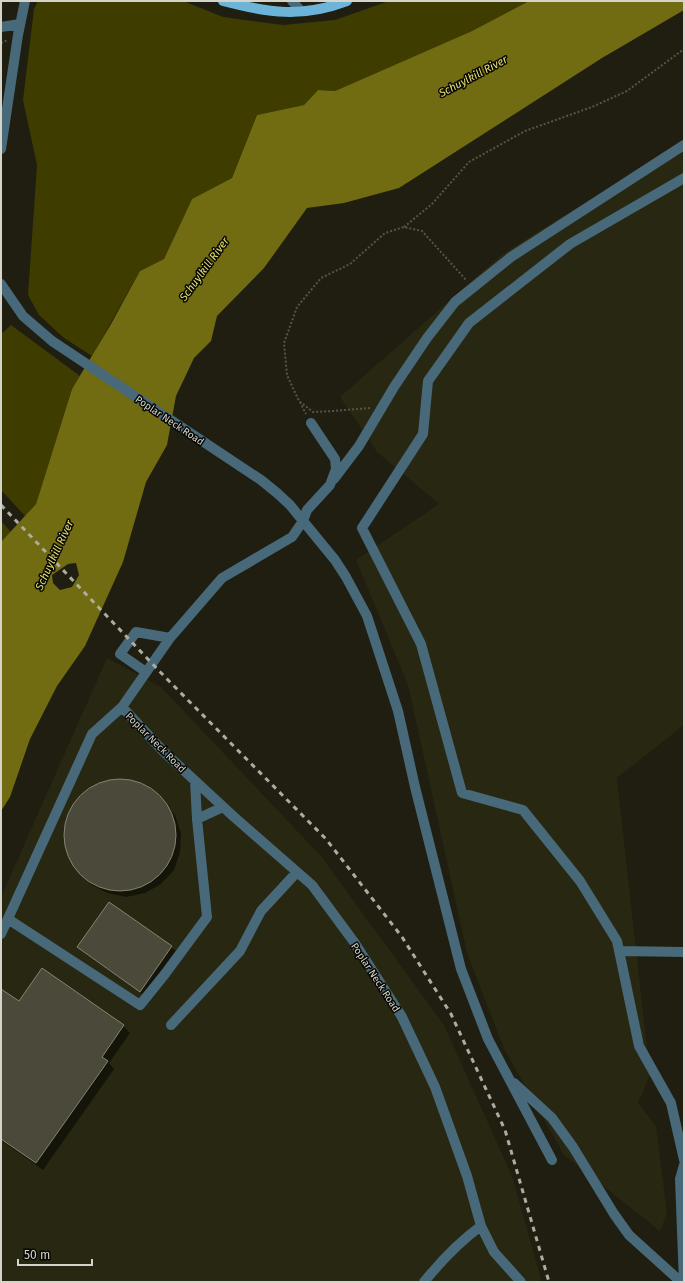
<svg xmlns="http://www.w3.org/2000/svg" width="685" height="1283" font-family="'Fira Sans',sans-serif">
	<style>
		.built { fill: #282711 }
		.green { fill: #3f3c00 }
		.water { fill: #716b11; fill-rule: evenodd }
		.shadow { fill: #0007 }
		.building { fill: #4b4a3a; stroke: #858473 }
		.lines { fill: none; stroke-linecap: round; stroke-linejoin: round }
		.path { stroke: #565548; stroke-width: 2; stroke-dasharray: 2 2; stroke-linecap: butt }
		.minor { stroke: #476979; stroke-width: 10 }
		.major { stroke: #6cb5d8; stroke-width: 10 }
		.rail { stroke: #acaca1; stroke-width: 3; stroke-dasharray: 5 5; stroke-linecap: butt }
		.labels { text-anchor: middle; stroke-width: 3; stroke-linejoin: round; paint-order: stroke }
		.street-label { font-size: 10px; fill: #d4d4ca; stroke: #080804 }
		.water-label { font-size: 11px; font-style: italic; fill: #e8e171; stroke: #080804 }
	</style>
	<rect width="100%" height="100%" fill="#1f1e10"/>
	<path class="built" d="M684,144V725L617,778L650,1075L638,1103L656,1126L667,1214L660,1231L564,1155L504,1049L467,953L408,685L356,560L439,504L377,452L340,397L501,255L558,219Z
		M107,658L161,687L321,856L444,1025L512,1176L542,1282H1V897Z"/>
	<path class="green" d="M38,1H183L223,17L283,25L335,20L389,1H529L472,31L335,91L318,90L304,105L257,115L232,178L192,199L164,259L140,271L92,356L64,338L39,315L28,295L37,165L23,100L34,9Z
		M11,325L80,376L72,389L36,504L25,516L1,490V334Z
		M1,521L11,532L1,542Z"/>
	<path class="water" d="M529,1H684V10L602,58L399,188L344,203L307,208L264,268L217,316L211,341L194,358L176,396L167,445L146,482L123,562L85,646L57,686L30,739L10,797L1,811V542L36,504L72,389L111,324L140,271L164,259L192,199L232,178L257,115L304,105L318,90L335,91L472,31ZM76,563L79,575L72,587L60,590L53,583L52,575L68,564Z"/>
	<path class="shadow" d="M126,780L143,785L158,795L175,815L181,833L180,852L174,870L161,884L145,893L126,897L107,893L92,885L86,879L74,866L66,849L65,832L69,814L78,799L92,787L108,781Z
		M110,903L171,947L179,954L148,998L86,954L79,947Z
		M1,990L19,1003L123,1026L130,1033L109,1063L114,1069L43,1170L1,1140Z"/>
	<path class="building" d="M64 835a56 56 0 1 1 112 0a56 56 0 1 1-112 0Z
		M109,902L172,946L140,992L77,947Z
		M42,968L124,1025L102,1057L108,1061L36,1163L1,1139V989L19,1001Z"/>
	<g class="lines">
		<path class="path" d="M1,43L8,40
			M404,227L432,204L469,162L525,131L592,107L627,91L684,49
			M300,402L306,414
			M370,408L333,411L313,412L299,401L287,375L284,343L297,307L321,278L350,264L385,233L404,227L422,231L467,281"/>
		<path class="minor" d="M292,1L301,11
			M1,27L20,24
			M1,149L18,35L25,1
			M684,178L570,244L469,323L428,381L423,434L362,528L421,644L462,793L523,810L580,881L617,941L639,1046L671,1103L684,1160
			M1,284L23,316L52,341L261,480L277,493L290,505L335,560L346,577L367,616L398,711L415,787L461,969L488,1039L552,1160
			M311,423L335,459L336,469L330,485L307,510L303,521L292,537L222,578L170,638L122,707L164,752L233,816L312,885L354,942L402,1017L435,1087L467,1176L481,1226L494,1252L521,1282
			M334,479L359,446L394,387L427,338L455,302L511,257L684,145
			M146,672L120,654L136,632L170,638
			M197,819L223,807
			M8,919L140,1005L165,974L207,917L197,819L195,781
			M1,934L92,734L122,707
			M619,951L684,952
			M171,1025L240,951L261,911L297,872
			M514,1083L552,1118L573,1147L614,1214L629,1235L681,1282
			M424,1282C441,1261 459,1242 481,1226
			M684,1282L680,1179L684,1165"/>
		<path class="major" d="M223,1C269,13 302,18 347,1"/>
		<path class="rail" d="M1,505L165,677L326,839L402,937L451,1014L505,1130L549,1282"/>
	</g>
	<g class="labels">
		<g class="street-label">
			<text transform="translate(170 420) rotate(34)" y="4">Poplar Neck Road</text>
			<text transform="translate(156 742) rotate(45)" y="4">Poplar Neck Road</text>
			<text transform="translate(376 977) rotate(57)" y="4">Poplar Neck Road</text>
		</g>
		<g class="water-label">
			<text transform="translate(473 76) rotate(-28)" y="4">Schuylkill River</text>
			<text transform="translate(204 269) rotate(-54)" y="4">Schuylkill River</text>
			<text transform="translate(54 555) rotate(-65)" y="4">Schuylkill River</text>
		</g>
	</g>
	<rect width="685" height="1283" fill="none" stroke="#d4d4ca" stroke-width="4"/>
	<path d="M18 1259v6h74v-6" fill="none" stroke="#d4d4ca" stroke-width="2"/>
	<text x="24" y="1259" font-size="12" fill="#d4d4ca" stroke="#080804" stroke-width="3" paint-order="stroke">50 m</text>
</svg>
